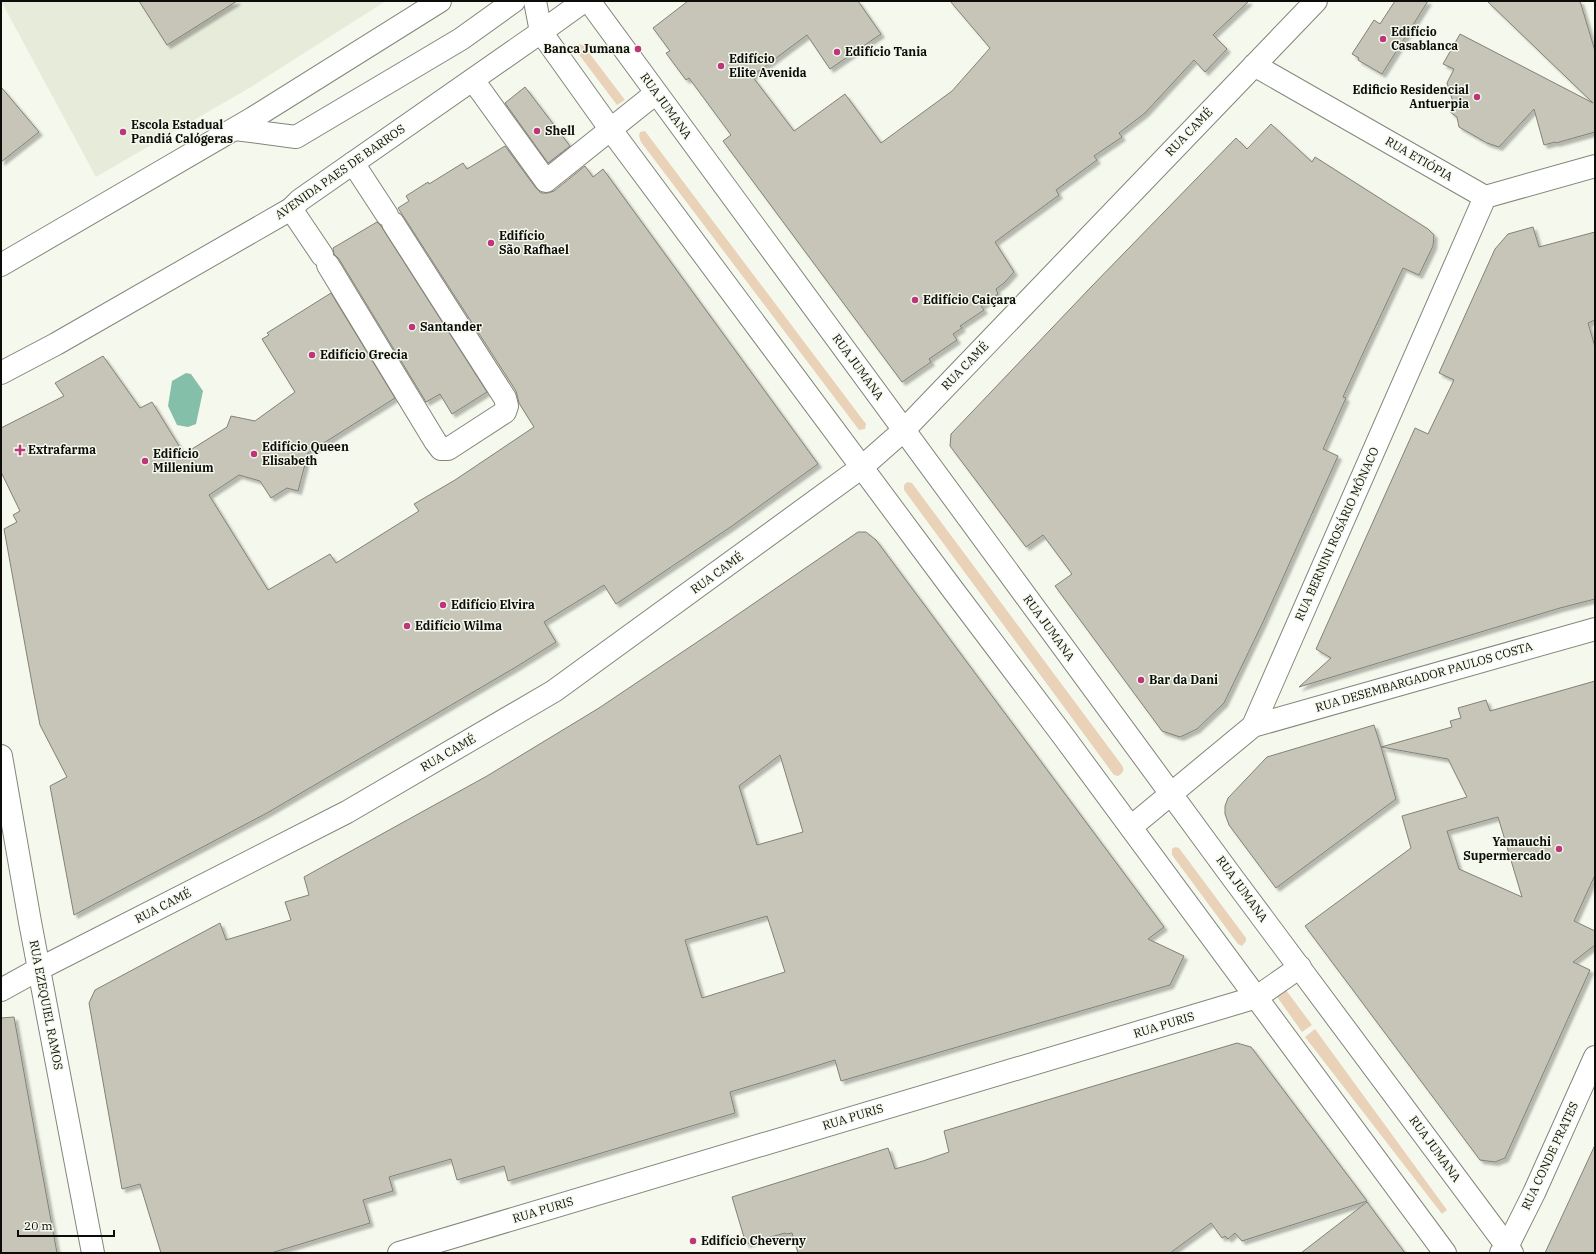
<svg xmlns="http://www.w3.org/2000/svg" width="1596" height="1254" font-family="'IBM Plex Serif',serif">
	<style>
		.built { fill: #e7ebd9 }
		.green { fill: #ead2b9 }
		.water { fill: #84bfa9 }
		.building { fill: #c7c4b8; stroke: #848177; fill-rule: evenodd; filter: url(#shadow) }
		.lines { fill: none; stroke-linecap: round; stroke-linejoin: round }
		.minor-casing { stroke: #83857b; stroke-width: 24 }
		.major-casing { stroke: #83857b; stroke-width: 24 }
		.minor { stroke: #fff; stroke-width: 22 }
		.major { stroke: #fff; stroke-width: 22 }
		.poi-dot { fill: #bc367a; stroke: #f5f9ed; stroke-width: 1.5 }
		.labels { text-anchor: middle; stroke-width: 3; stroke-linejoin: round; paint-order: stroke }
		.poi-label { font-size: 12px; font-weight: bold; fill: #0c0d09; stroke: #f5f9ed; text-anchor: start }
		.street-label { font-size: 12px; fill: #0c0d09; stroke: #f5f9ed }
	</style>
	<defs>
		<filter id="shadow"><feDropShadow dx="3.5" dy="3.5" stdDeviation="1" flood-color="#0004"/></filter>
	</defs>
	<rect width="100%" height="100%" fill="#f5f9ed"/>
	<path class="built" d="M1,1H386L251,87L96,177Z"/>
	<path class="green" d="M580,44L584,46L625,100L617,105L580,56L577,47Z
		M645,131L866,424L865,429L859,430L641,142L639,136L640,132Z
		M907,482L912,483L1121,764C1125,769 1124,773 1118,776L1114,775L904,490V485Z
		M1175,847L1179,848L1246,938V941L1242,946L1238,944L1172,855V849Z
		M1283,986L1312,1025L1302,1032L1275,994Z
		M1315,1029L1447,1210L1442,1214L1305,1037Z"/>
	<path class="water" d="M186,373L191,374L203,391L196,424L188,427L177,425L168,406L172,381Z"/>
	<path class="building" d="M139,1H237L167,45Z
		M688,1H858L881,34L830,69L807,35L752,76L794,131L845,94L881,143L952,91L990,48L950,1H1249L1213,35L1227,49L1205,72L1194,60L1145,113L1119,133L1122,137L1094,156L1097,160L1056,190L1059,195L995,242L1014,272L1004,283L996,289L998,294L981,306L984,310L960,326L962,328L953,334L957,340L929,359L931,362L902,382L723,141L731,135L689,78L686,80L666,53L670,51L653,28Z
		M1395,1H1428L1382,74L1358,60L1359,58L1352,54L1374,20L1380,24Z
		M1487,1H1580L1595,51V132L1556,143L1555,142L1544,145L1534,109L1499,147L1487,143L1459,127L1457,117L1450,112L1454,105L1447,83L1454,69L1443,64L1460,34L1593,103Z
		M1,87L39,132L1,162Z
		M525,87L570,146L548,163L505,103Z
		M1271,124L1312,162L1315,157L1428,229L1434,235L1433,246L1419,275L1403,268L1365,349L1343,397L1346,398L1323,449L1338,456L1263,622L1224,703L1197,729L1180,737L1162,731L1055,586L1072,574L1043,535L1026,547L950,446L951,434L1091,287L1236,138L1247,149Z
		M505,146L536,188L541,193H548L554,191L585,166L593,177L603,169L818,464L732,526L616,604L604,585L544,622L556,642L516,667L267,813L74,915L50,786L67,777L40,725L33,689L4,529L17,522L13,515L20,511L1,472V428L64,396L55,383L103,356L140,408L152,402L184,454L227,427L231,416L255,421L295,392L262,339L269,335L267,333L331,293L395,398L308,453L298,491L287,488L271,498L260,481L239,475L209,495L268,590L330,554L336,563L419,511L414,504L455,480L534,427L519,403L516,391L398,208L409,201L406,196L428,182L429,184L463,163L467,169Z
		M377,222L381,226L487,392L452,414L440,394L426,402L339,259L334,254L333,248Z
		M1533,227L1539,247L1595,232V320L1588,323L1595,347V599L1560,608L1299,687L1331,658L1316,649L1415,428L1428,434L1454,380L1439,373L1495,249L1508,234Z
		M858,532H866L876,540L1164,927L1148,939L1184,956L1170,985L841,1081L835,1060L787,1075L730,1092L735,1113L508,1181L504,1166L457,1180L451,1159L389,1177L393,1191L363,1200L370,1223L271,1253H161L140,1184L122,1189L89,1003L95,990L220,923L226,940L291,920L285,902L309,895L304,877L487,776L599,708L718,628ZM780,755L803,832L757,845L739,786ZM767,916L785,972L702,998L685,940Z
		M1595,681V875L1574,921L1595,931V945L1573,962L1590,970L1505,1158L1495,1162L1480,1160L1305,926L1411,848L1402,816L1467,797L1448,759L1381,747L1396,799L1276,888L1229,825L1225,814V806L1228,798L1267,757L1374,725L1381,747L1452,727L1450,721L1461,718L1458,708L1486,700L1490,711ZM1498,817L1522,897L1459,869L1447,831Z
		M14,1017L34,1128L57,1253H1V1018Z
		M1237,1043L1251,1047L1367,1201L1242,1241L1235,1233L1228,1239L1225,1236L1222,1238L1211,1223L1170,1253H798L792,1233L786,1234L785,1233L746,1244L732,1197L888,1148L895,1169L923,1161L949,1152L944,1131Z
		M1595,1145V1253H1545Z
		M1367,1202L1405,1253H1301Z"/>
	<g class="lines">
		<defs>
			<path id="minor" d="M1254,65L1485,197L1595,166
				M473,80L546,181L656,93
				M235,129L296,137L461,39L514,1
				M353,163L387,215
				M291,209L322,255
				M328,265L435,441L441,449H448L505,412L507,406L505,398L393,223
				M1253,726L1595,629
				M1,756L30,922L93,1253
				M1131,827L1253,726L1485,197
				M1,990L39,969L347,812L554,691L862,467L904,430L1316,1
				M399,1253L1257,997L1300,967
				M1501,1253L1507,1247L1534,1193L1595,1057"/>
			<path id="major" d="M535,1L541,32L611,130L953,590L1061,733L1445,1253
				M589,1L1232,877L1512,1253
				M1,265L253,118L440,1
				M1,373L56,344L291,209L300,200L541,32L584,1"/>
		</defs>
		<use href="#minor" class="minor-casing"/>
		<use href="#major" class="major-casing"/>
		<use href="#minor" class="minor"/>
		<use href="#major" class="major"/>
	</g>
	<g class="poi-dot">
		<circle cx="1383" cy="39" r="4"/>
		<circle cx="638" cy="49" r="4"/>
		<circle cx="837" cy="52" r="4"/>
		<circle cx="721" cy="66" r="4"/>
		<circle cx="1477" cy="97" r="4"/>
		<circle cx="537" cy="131" r="4"/>
		<circle cx="123" cy="132" r="4"/>
		<circle cx="491" cy="243" r="4"/>
		<circle cx="915" cy="300" r="4"/>
		<circle cx="412" cy="327" r="4"/>
		<circle cx="312" cy="355" r="4"/>
		<path d="M18 444h4v4h4v4h-4v4h-4v-4h-4v-4h4z"/>
		<circle cx="254" cy="454" r="4"/>
		<circle cx="145" cy="461" r="4"/>
		<circle cx="443" cy="605" r="4"/>
		<circle cx="407" cy="626" r="4"/>
		<circle cx="1141" cy="680" r="4"/>
		<circle cx="1559" cy="849" r="4"/>
		<circle cx="693" cy="1241" r="4"/>
	</g>
	<g class="labels">
		<g class="poi-label">
			<text x="1391" y="36">Edifício<tspan x="1391" dy="14">Casablanca</tspan></text>
			<text x="630" y="53" text-anchor="end">Banca Jumana</text>
			<text x="845" y="56">Edifício Tania</text>
			<text x="729" y="63">Edifício<tspan x="729" dy="14">Elite Avenida</tspan></text>
			<text x="1469" y="94" text-anchor="end">Edificio Residencial<tspan x="1469" dy="14">Antuerpia</tspan></text>
			<text x="131" y="129">Escola Estadual<tspan x="131" dy="14">Pandiá Calógeras</tspan></text>
			<text x="545" y="135">Shell</text>
			<text x="499" y="240">Edifício<tspan x="499" dy="14">São Rafhael</tspan></text>
			<text x="923" y="304">Edifício Caiçara</text>
			<text x="420" y="331">Santander</text>
			<text x="320" y="359">Edifício Grecia</text>
			<text x="262" y="451">Edifício Queen<tspan x="262" dy="14">Elisabeth</tspan></text>
			<text x="28" y="454">Extrafarma</text>
			<text x="153" y="458">Edifício<tspan x="153" dy="14">Millenium</tspan></text>
			<text x="451" y="609">Edifício Elvira</text>
			<text x="415" y="630">Edifício Wilma</text>
			<text x="1149" y="684">Bar da Dani</text>
			<text x="1551" y="846" text-anchor="end">Yamauchi<tspan x="1551" dy="14">Supermercado</tspan></text>
			<text x="701" y="1245">Edifício Cheverny</text>
		</g>
		<g class="street-label">
			<text transform="translate(666 106) rotate(54)" y="4">RUA JUMANA</text>
			<text transform="translate(1189 132) rotate(-46)" y="4">RUA CAMÉ</text>
			<text transform="translate(1419 159) rotate(30)" y="4">RUA ETIÓPIA</text>
			<text transform="translate(340 172) rotate(-35)" y="4">AVENIDA PAES DE BARROS</text>
			<text transform="translate(965 366) rotate(-46)" y="4">RUA CAMÉ</text>
			<text transform="translate(858 367) rotate(54)" y="4">RUA JUMANA</text>
			<text transform="translate(1337 534) rotate(-66)" y="4">RUA BERNINI ROSÁRIO MÔNACO</text>
			<text transform="translate(717 573) rotate(-36)" y="4">RUA CAMÉ</text>
			<text transform="translate(1049 628) rotate(54)" y="4">RUA JUMANA</text>
			<text transform="translate(1424 677) rotate(-16)" y="4">RUA DESEMBARGADOR PAULOS COSTA</text>
			<text transform="translate(448 753) rotate(-30)" y="4">RUA CAMÉ</text>
			<text transform="translate(1242 889) rotate(54)" y="4">RUA JUMANA</text>
			<text transform="translate(163 906) rotate(-27)" y="4">RUA CAMÉ</text>
			<text transform="translate(46 1005) rotate(79)" y="4">RUA EZEQUIEL RAMOS</text>
			<text transform="translate(1164 1025) rotate(-17)" y="4">RUA PURIS</text>
			<text transform="translate(853 1117) rotate(-17)" y="4">RUA PURIS</text>
			<text transform="translate(1435 1149) rotate(54)" y="4">RUA JUMANA</text>
			<text transform="translate(1550 1156) rotate(-65)" y="4">RUA CONDE PRATES</text>
			<text transform="translate(543 1210) rotate(-17)" y="4">RUA PURIS</text>
		</g>
	</g>
	<rect width="1596" height="1254" fill="none" stroke="#0c0d09" stroke-width="4"/>
	<path d="M18 1230v6h96v-6" fill="none" stroke="#0c0d09" stroke-width="2"/>
	<text x="24" y="1230" font-size="12" fill="#0c0d09" stroke="#f5f9ed" stroke-width="3" paint-order="stroke">20 m</text>
</svg>
